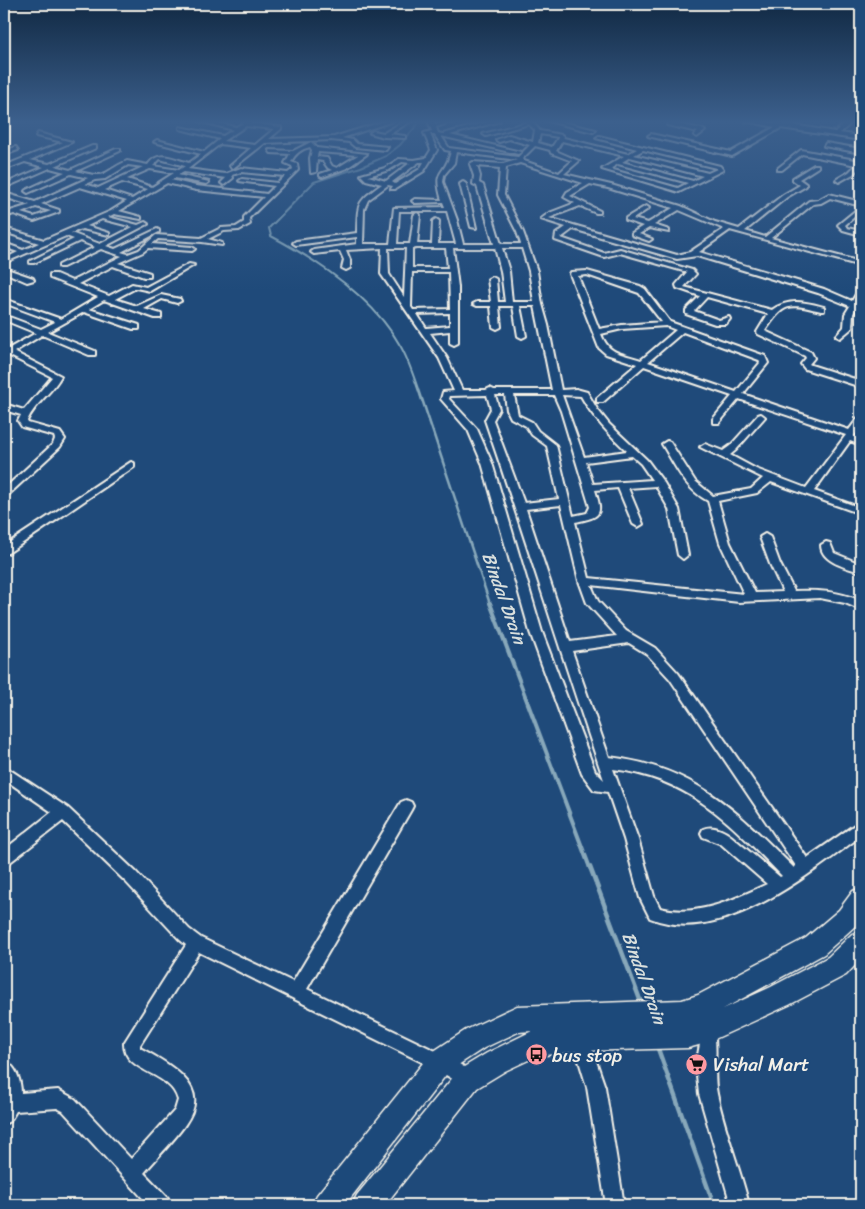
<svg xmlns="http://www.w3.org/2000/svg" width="865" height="1209" font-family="Sriracha,sans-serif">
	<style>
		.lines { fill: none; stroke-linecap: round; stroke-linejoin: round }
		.stream-far3 { stroke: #88a8ba; stroke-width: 2 }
		.stream-far2 { stroke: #88a8ba; stroke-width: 2.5 }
		.stream-far1 { stroke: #88a8ba; stroke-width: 4 }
		.stream { stroke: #88a8ba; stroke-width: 4.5 }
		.street-casing { stroke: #f4f1e8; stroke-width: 4 }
		.primary-casing { stroke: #f4f1e8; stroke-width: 3 }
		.street { fill: #1f4a7a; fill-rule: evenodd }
		.primary { fill: #1f4a7a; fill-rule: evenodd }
		.labels { text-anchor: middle; stroke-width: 4; stroke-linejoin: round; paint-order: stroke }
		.water-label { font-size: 18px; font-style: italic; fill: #d9dfdd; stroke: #1f4a7a }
		.near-poi-label { font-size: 19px; fill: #f4f1e8; stroke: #1f4a7a; text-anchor: start }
	</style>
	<rect width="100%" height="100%" fill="#1f4a7a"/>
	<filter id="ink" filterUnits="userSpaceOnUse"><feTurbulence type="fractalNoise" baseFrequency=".02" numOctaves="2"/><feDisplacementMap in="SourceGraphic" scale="10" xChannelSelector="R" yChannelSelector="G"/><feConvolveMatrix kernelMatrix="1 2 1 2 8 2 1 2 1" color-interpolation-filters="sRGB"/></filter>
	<g filter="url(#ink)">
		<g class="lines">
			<path class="stream-far3" d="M418,121L417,125L400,145L386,156L361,167L314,182L269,228L271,236C320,262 374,298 401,347C410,363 416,383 422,401"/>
			<path class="stream-far2" d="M422,399L490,604"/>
			<path class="stream-far1" d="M490,603L590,868"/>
			<path class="stream" d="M590,867L642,1005
				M657,1046L714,1205"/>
			<defs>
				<path id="street" d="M199,121H208L236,127L247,121H253L250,123L281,127V129L269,139L334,137L385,121H393L342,138L353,140L357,144L388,147L386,150L355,147L349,142L331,140L265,143L232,169L230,166L251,148L220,144L188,169L225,174L241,168L288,173L293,169L292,166L285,163L290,154L271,153L269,150L293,151L311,142L317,148L367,154L347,168L322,177L320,176V174L332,170L328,168L323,161L317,160L316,172L311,173L310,158L312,150L310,147C301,149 295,154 291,162L297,164L298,170L249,218L250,224L239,230L224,231L208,239L222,243V245L202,242L158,239L152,244L192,247L195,249L192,251L148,248L143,252L118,263L150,273V277H144L113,266L78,284L109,296L132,284L146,287L189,264L194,265L150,291L136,288L115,299L137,306L161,295L180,299L181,301L177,303L162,299L144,309L161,314V318H155L104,300L89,309L139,325V329H133L84,312L48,332L95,351V355H89L42,335L14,352L61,376C52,393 35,403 27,421L28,423L60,432L65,439L60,447L7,496L4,497V489L53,444L55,439L54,436L22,427L18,421L21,415L4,410V404L24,410L52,377L8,355L4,356V348L8,349L36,333L4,320V315L41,329L55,322L4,303V299L61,319L98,297L50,278V274H56L72,281L122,256L101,249L63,267H59V265L95,247L80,241L34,263H30V261L74,239L66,236L4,263V259L18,252L4,247V243L23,250L39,243L4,232V228L44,240L111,211L127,201L80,187L41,204L59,210V212L34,221L14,214L4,217V213L30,205L4,197V193L35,202L88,178L71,174L28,193L25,191L26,190L65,172L50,168L4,188V184L44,167L25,162L4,170V166L63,142L36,136L38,133L72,142L30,160L49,164L92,146H96V148L55,166L70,170L116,149H120V151L76,171C109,180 100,173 127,161L148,165C159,149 173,159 189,163L201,154L154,142L157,140L204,152L220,139L180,129V127L223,136L233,130ZM246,126L274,129L255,145L223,141ZM318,152L358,155L337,168L332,166L327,158L317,157ZM160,159L185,166L179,170L153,166ZM128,165L143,167L98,188L85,184L95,180L105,179ZM150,169L174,173L152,187L127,179ZM184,172L226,178L221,183L224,185L233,178L232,175L241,172L285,176L278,183L242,179L239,181L275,186L267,194L196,186L171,180L175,178L206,184L209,182L178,175ZM122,182L148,189L132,199L104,190ZM167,183L196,190L264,197L244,217V222L236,227L221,228L201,238L156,235L139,250L128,254L121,252L159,232V230L157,229L115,249L106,246L148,224L145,222L138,225L108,217L114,214L141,219V217L119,211ZM36,207L51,211L34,217L21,213ZM102,219L133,227L100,244L71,233L82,229L109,235V233L87,226Z
					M404,121H411L390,134L405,136V138L384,137L370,133L373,131L384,133Z
					M428,121H434L435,124L454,121L436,127L438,133L443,134L491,121H500L450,135L521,152L518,154L441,136L449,148L518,157L530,145L509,139L499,142L496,140L509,135L533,142L535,130L529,124L486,136L483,134L532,121L540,131L562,135L564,138L628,154L637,149L596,138L599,136L720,166L723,170L679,192L602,169L624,156L562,141L556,151L579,161L564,174L611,185L681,206L715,222L739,229L783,195L800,185L793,180V178L814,165H818V167L799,179L806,184V186L787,197L745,231L765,237L809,201L818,200L829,194L861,202V206L830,198L821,203L813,204L771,238L861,262V266L730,230L699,252L824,289L852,301L858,291H861V298L853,314L852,328L840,338L836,336L844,327L845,314L850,306L818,293L697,256L677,259L573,229L561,238L604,253L620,249L692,270L696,274L684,287L772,310C790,298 804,302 824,307V311H821C789,303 784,302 765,331L811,352L814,358L809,364L811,365L861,381V387L805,369L801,364L806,358L805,356L758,334L757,332L768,314L707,297L694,311L719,320L729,317L730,319L726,324H715L686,314V310L700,296L677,288L676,285L687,272L620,253L604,257L555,240L556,234L566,227L541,219L549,213L575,203L564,197L567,192L583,183L520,163L506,167L504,195L523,232L537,271L542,304L548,325L561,390L576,389L587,392L597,409L609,424L647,460L664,483L679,509L688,555L683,559L678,555L669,509L656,486L628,488L643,524L638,527L633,524L618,488L595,490C603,515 601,517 575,522L589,578L744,594L720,543L708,501C685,489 675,465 662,444L667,441L670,442L695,481L713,496L751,489L763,478L700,447L705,444L723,451L730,446L758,415L761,414L765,417L736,450L730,455L756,469L806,488L846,435L739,399L719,423H713V419L732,396L644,366L603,402H597V398L637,364L606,354L599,348L570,274L571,272L587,271L640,286L645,289L670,322L765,356L768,363L743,394L849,430L858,418L861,417V426L854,436L861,439V445L850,441L814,491L861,508V514L771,482L757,493L718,501L730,543L755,593L783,592L770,564L760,537L765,534L770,537L780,564L794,591C818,590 839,591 861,601V610L845,603L820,598L739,602L591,585L598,601L626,631L655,648L678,673L807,858L856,824L861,822V836C807,875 722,947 650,918L640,898L624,839L608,792L594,790L582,774L530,632L482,463L468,430L441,399L443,392L454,391L439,358L381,274L382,248L346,250L350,260V268L346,270L342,268L344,260L340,251L314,254L311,252L314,250L357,244V237L296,245L293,243L296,241L357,233C358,202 356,203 382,184L366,180L361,175L385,168L399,159L414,160L426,158L431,150L424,133L432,131ZM430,134H434L445,150L451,151C445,178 432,167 442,200L415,199L412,201L415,203L443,202L445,207L394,208L390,244H363L364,209L368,200L388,185L393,186L391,189H395L424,171L437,150ZM540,134L558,137V138L552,147L538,143ZM535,146L550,150L551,153L572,161L559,173L524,161L522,159ZM643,150L716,168L717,169L708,173L634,155ZM456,152L517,160L503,164L473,162L470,164L474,176L473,184L477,186L494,244H463L457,220L443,182L444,175L454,163ZM630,157L703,176L693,181L622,162ZM402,162L410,163L386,181L368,176L389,170ZM419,162H424L420,169L395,184L392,182ZM618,164L688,183L678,188L610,169ZM477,166L500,168L498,195L517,232L521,244H501L483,185L479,183L480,176ZM590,184L608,188L673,208L648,223L633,219L648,209L649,208L646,206L626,218V220L643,226L632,233V235L649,241L652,239L639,234L649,228L669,232V230L654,225L679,210L724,229L690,252L677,255L549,218L580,206L596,213H600V211L570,196ZM399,211H447L456,244H438L439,221L436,219L433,221L432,244H417L420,215L417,213L414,215L410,244H397ZM388,248H406L404,297L389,274ZM416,248H446L448,268H412V249ZM453,248H495L501,271L505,302H498L496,279L492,277L488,279L491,302H477L473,304L477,306H491L493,327L497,329L501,327L499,306H513L518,336L522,338L526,336L520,306H535L552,390H494L490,388L486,390H462L447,358L430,333L450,331V343L454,345L458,343V287ZM502,248H522L529,271L534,302H512L509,271ZM412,272H449L450,309L413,310L411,307ZM587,275L639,293L662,322L622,325L599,329L578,276ZM450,313V326L426,328L417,314ZM666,326L676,330L641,360C621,353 609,355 601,334L622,329ZM683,332L759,360L760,363L736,392L648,362ZM487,395L491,409L485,420C526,539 563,661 604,780L595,771L542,632L492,463L477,429L449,399L450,396ZM495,395H505L507,410L511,418L526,426L532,435L547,446L559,499L524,503L493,420L499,409ZM514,395H554L561,411L590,507L587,513L573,516L556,445L538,431L532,422L518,415ZM562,395L581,396C593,418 609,434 627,451L584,457ZM632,456L641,464L652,480L593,484L586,462ZM561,505L579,581L587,603L617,636L570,642L526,509ZM629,643L647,654L670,679L796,866L794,868C736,810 694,767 609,757L572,651ZM613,769C689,778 731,823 782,876L780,877L731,836C723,830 712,825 703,829L701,833L703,837L721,844L767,884C735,899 697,918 660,908L654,896L638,839Z
					M548,121H558L596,130L593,132Z
					M746,121L782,123L835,132L847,121H851V123L840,133L861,136V140L781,128L732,156L648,136L651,134L731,152L775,127Z
					M669,122L702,129L705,131L697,137L694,135L698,132L667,125Z
					M826,143L861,149V153L824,146Z
					M16,147L18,150L4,155V151Z
					M801,150L861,161V166L853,174L839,182L836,180L837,179L849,172L856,165L802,154L782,170H778V168Z
					M463,182L466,184L476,228L471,227L460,184Z
					M861,206V211L845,225L847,228L861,231V235L843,230L838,225L839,224Z
					M4,268L33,278L34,280L27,282L4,272Z
					M131,462L134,463V467L8,553L4,554V546Z
					M826,542L830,543L834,553L861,564V572C847,568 821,562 821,545Z
					M4,766L68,808L136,872L189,929L201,938L293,982L401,802L406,800L411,802L413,806L411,810L307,989L446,1056L474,1073L477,1079L474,1085L468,1088L434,1068L199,952L140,1045V1048C228,1094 194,1115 144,1173L168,1198L170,1205H149L63,1111L57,1108L16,1111L10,1121L4,1124V1060C16,1066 21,1080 21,1093L58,1090L75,1099L131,1159L175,1110L178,1100C171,1071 123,1073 124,1043L186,945L179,939L126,882L63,821L9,863L4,864V850L52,812L4,779Z
					M705,1020L711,1022C720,1045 712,1069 717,1094C725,1132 740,1168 749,1205H731L699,1094L696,1066L700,1044L697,1028L699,1022Z
					M580,1030L586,1032L605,1087L624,1205H606L587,1087L572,1038L574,1032Z"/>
				<path id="primary" d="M861,888V918L855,926L824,954L723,1009L771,987L828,957L852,934L861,930V959L846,975L789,1005L706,1043L688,1048L580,1051L537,1056L505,1071L477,1088L385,1205H352L357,1195L459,1070L487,1053L532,1031L518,1032L484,1048L449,1071L345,1205H312L317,1195L431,1053L466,1030L517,1006L682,1000L698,995L806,938L839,910L853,891Z"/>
			</defs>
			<use href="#street" class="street-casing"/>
			<use href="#primary" class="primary-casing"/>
			<use href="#street" class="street"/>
			<use href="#primary" class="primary"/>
		</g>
	</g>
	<linearGradient id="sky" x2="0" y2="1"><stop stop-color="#112943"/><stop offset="0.42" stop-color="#3c608d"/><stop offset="1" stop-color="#3c608d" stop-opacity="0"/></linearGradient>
	<rect width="865" height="290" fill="url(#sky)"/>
	<defs>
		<symbol id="bus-disc" viewBox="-11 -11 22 22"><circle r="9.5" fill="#ff9aa2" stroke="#1f4a7a"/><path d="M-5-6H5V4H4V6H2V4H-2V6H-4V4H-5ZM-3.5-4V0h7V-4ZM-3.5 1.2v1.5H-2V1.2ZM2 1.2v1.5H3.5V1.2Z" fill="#111"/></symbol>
		<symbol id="supermarket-disc" viewBox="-11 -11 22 22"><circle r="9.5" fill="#ff9aa2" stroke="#1f4a7a"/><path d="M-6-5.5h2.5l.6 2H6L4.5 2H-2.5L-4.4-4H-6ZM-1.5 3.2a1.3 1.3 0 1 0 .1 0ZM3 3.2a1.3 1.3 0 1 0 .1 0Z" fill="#111"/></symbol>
	</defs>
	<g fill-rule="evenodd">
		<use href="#bus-disc" x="524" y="1042" width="25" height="25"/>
		<use href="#supermarket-disc" x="684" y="1052" width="25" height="25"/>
	</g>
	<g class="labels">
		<g class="water-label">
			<text transform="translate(504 598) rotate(70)" y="6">Bindal Drain</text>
			<text transform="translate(644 978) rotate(70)" y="6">Bindal Drain</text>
		</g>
		<g class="near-poi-label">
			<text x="552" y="1062">bus stop</text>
			<text x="713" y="1071">Vishal Mart</text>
		</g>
	</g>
	<rect width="865" height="1209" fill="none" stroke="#1f4a7a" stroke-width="20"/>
	<rect x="10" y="10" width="845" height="1189" fill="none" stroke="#f4f1e8" stroke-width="2" filter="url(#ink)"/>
</svg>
